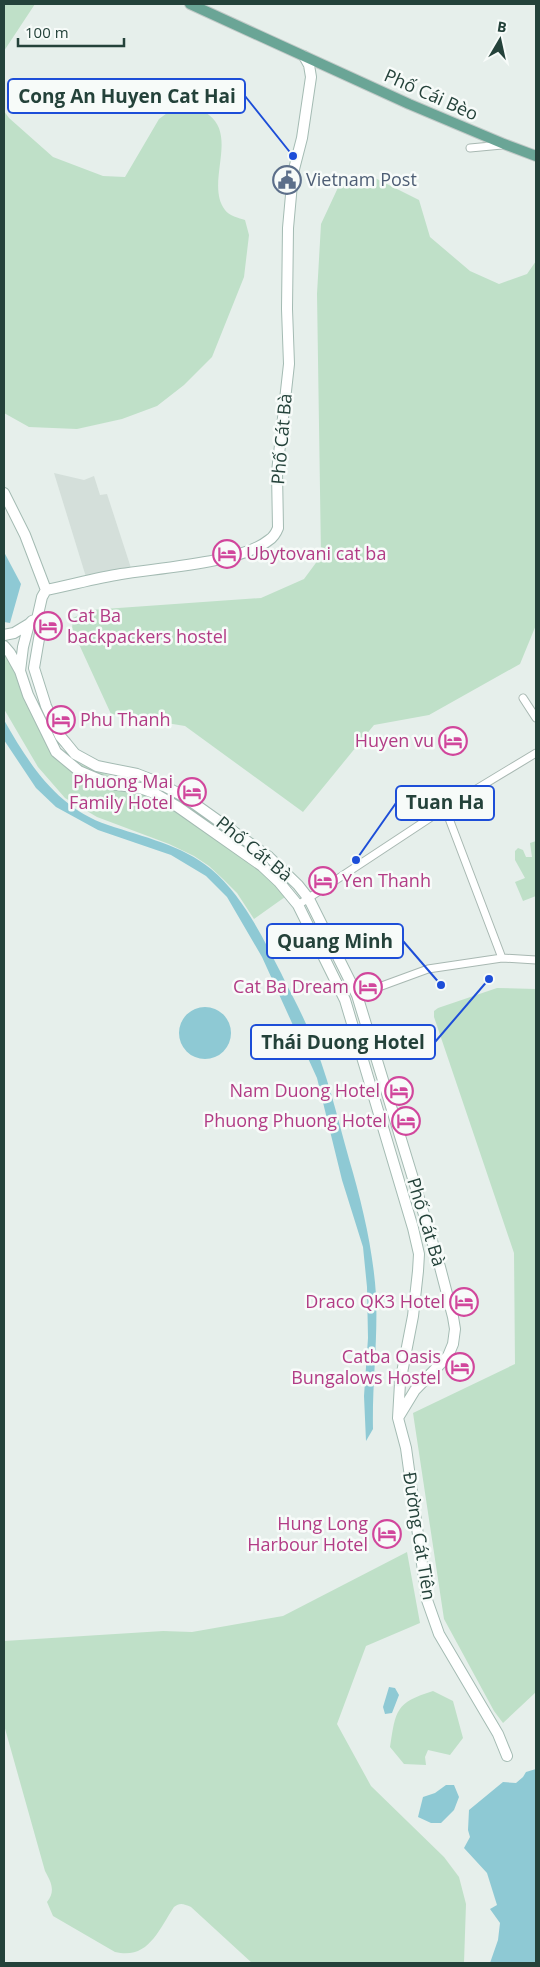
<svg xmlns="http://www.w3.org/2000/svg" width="540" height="1967" font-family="'Open Sans',sans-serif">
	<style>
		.built { fill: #d4dfda }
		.green { fill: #bfe0c8 }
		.water { fill: #8ec9d4 }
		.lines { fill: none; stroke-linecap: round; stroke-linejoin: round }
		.street-casing { stroke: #a8b8b2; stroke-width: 9 }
		.secondary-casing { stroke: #a4bbb3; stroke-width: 12 }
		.primary-casing { stroke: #c2cac8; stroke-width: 12 }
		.street { stroke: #fff; stroke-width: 7 }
		.secondary { stroke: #fff; stroke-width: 10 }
		.primary { stroke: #6aa596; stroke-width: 10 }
		.labels { text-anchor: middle; stroke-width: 5; stroke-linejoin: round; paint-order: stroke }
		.street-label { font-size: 18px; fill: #24423a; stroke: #f7fbf9 }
		.service-label { font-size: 18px; fill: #4e5e75; stroke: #f7fbf9; text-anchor: start }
		.hotel-label { font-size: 18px; fill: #b23c85; stroke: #f7fbf9; text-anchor: end }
		.leader { fill: none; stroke: #1d4ed8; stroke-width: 2 }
		.callout-dot { fill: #1d4ed8; stroke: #f7fbf9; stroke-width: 2 }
		.callout { fill: #f7fbf9; stroke: #1d4ed8; stroke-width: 2 }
		.callout-label { font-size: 19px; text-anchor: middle; font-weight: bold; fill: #24423a }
	</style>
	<rect width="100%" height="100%" fill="#e6efeb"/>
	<path class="built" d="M54,473L84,480L94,476L100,495L107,494L131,568L86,577Z"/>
	<path class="green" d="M4,4H35L4,51Z
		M191,107C196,109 204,111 209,115C238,137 205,184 225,210C229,216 239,218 245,220L249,235L244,277L212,357L184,385L157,406L122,419L77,429L29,427L4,413V111L9,118L53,157L103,176L125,177L159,119L174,108Z
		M371,176L419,200L430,237L470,271L499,284L527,274L536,261V625L520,664L429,715L374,725L303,812L185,726L111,714L72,629L73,618L90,610L261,598L304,579L321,556L317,294L321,224L342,179Z
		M4,653L6,655L17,654L49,734L56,746L60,761L80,764L121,780L142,783L158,788L257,854L275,869L292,892L254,919L237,893L223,879L209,866L194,856L169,844L97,817L65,798L38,767L4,709Z
		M536,841V896L523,901L515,882L525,878L515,860V851L518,848L523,850L526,857H532L530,843Z
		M497,988L536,989V1692L503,1723L494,1711L444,1619L413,1413L515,1364L514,1253L434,1017V1011L438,1008Z
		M407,1552L420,1623L366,1646L337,1724L371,1786L444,1857L459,1877L466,1904L464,1963H252L191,1907C184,1904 180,1902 174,1907C158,1931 148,1960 115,1952L53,1916L47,1902C56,1891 51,1882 45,1871L4,1725V1641L163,1631L192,1632L283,1616Z
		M433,1691L453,1701L463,1738L450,1755L428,1750L425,1757L426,1765L404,1764L390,1747C396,1710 395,1703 433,1691Z"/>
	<path class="water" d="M4,552L21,584L10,623L4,622Z
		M4,720C29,764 57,808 108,825C143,837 182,845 211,869C243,896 262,936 281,973C290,992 301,1011 309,1031C327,1072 337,1116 349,1159C362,1203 373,1249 376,1295C378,1340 372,1385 373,1429L366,1441L364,1396L368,1338L367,1287L363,1247L342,1180L317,1078L262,957L227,897L206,876L171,855L98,830L56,807L36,788L4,740Z
		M179 1033a26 26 0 1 1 52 0a26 26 0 1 1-52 0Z
		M389,1687L395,1688L399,1695L392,1713L385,1714L383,1707Z
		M536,1769V1963H490L498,1940L500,1923L490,1909L497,1905L487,1873L464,1848L470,1837L468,1830L469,1810L503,1782L516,1783L523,1777L526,1772Z
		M446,1785H454L459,1797L454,1810L441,1823H431L418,1817L423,1797L435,1793Z"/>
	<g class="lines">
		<defs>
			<path id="street" d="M470,148L502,145
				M523,698L536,718
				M445,808L502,958
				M298,905L445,808L536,753
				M357,995L428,969L502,958L536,960"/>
			<path id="secondary" d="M304,56L309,65L311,77L302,138L293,173L288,228L287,309L289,364L277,472L278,528C276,533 274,537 269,540C241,563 158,568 121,574C96,578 71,585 46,590L42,597L37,619L41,623V627L34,668L46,706L60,736L66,743L75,754L97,766L137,774L155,781L185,797L269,857L298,885L309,899L357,995L440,1267L453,1317L455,1329L453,1344L448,1356L415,1390L398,1418
				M4,493L25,535L46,590
				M37,619L32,621L29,624L23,647L20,671L28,695L56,752L79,771L110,784L140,788L154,793L178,807L262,866L279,882L298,905L345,1000L413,1228L419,1254L418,1271L413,1316L400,1383L398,1418L406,1448L427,1600L439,1634L498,1734L507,1756
				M4,635L14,633L29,624
				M4,646L10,653L20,671"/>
			<path id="primary" d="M190,4L409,104L504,144L536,156"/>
		</defs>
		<use href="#street" class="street-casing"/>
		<use href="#secondary" class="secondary-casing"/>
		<use href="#primary" class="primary-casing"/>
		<use href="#street" class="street"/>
		<use href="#secondary" class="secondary"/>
		<use href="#primary" class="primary"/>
	</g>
	<defs>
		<symbol id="civic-ring" viewBox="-11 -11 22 22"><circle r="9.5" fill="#f7fbf9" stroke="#5c6f8a" stroke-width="1.5"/><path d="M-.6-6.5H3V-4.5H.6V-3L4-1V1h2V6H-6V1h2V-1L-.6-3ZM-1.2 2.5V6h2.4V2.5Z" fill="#5c6f8a"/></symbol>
		<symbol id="hotel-ring" viewBox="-11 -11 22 22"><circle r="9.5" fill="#f7fbf9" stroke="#d1479c" stroke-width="1.5"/><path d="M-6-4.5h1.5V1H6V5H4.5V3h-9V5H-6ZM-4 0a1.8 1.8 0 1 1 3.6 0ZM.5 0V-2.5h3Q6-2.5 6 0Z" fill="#d1479c"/></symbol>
	</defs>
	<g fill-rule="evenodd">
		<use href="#civic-ring" x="271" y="164" width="32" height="32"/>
		<use href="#hotel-ring" x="211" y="538" width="32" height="32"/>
		<use href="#hotel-ring" x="32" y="610" width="32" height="32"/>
		<use href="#hotel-ring" x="45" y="704" width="32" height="32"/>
		<use href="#hotel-ring" x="437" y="725" width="32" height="32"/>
		<use href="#hotel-ring" x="176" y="776" width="32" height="32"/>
		<use href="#hotel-ring" x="307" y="865" width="32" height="32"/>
		<use href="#hotel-ring" x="352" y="971" width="32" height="32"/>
		<use href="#hotel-ring" x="383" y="1075" width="32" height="32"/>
		<use href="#hotel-ring" x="390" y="1105" width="32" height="32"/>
		<use href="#hotel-ring" x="448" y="1286" width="32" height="32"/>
		<use href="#hotel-ring" x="444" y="1351" width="32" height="32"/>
		<use href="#hotel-ring" x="371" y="1518" width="32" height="32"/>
	</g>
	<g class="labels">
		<g class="street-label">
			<text transform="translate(431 95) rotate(24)" y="6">Phố Cái Bèo</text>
			<text transform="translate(282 439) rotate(-85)" y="6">Phố Cát Bà</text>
			<text transform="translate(254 849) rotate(39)" y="6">Phố Cát Bà</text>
			<text transform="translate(426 1222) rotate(73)" y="6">Phố Cát Bà</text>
			<text transform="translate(419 1536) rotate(81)" y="6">Đường Cát Tiên</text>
		</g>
		<g class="service-label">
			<text x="306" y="186">Vietnam Post</text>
		</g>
		<g class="hotel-label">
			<text x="246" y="560" text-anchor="start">Ubytovani cat ba</text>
			<text x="67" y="622" text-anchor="start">Cat Ba<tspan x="67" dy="21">backpackers hostel</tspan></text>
			<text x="80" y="726" text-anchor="start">Phu Thanh</text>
			<text x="434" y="747">Huyen vu</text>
			<text x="173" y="788">Phuong Mai<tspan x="173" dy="21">Family Hotel</tspan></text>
			<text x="342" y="887" text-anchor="start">Yen Thanh</text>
			<text x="349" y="993">Cat Ba Dream</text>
			<text x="380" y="1097">Nam Duong Hotel</text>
			<text x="387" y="1127">Phuong Phuong Hotel</text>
			<text x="445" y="1308">Draco QK3 Hotel</text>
			<text x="441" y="1363">Catba Oasis<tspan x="441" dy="21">Bungalows Hostel</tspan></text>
			<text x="368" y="1530">Hung Long<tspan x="368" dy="21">Harbour Hotel</tspan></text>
		</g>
	</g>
	<path class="leader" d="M293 156L245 96M356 860L396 803M441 985L403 941M489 979L435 1042"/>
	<g class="callout-dot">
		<circle cx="293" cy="156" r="5"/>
		<circle cx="356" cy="860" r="5"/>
		<circle cx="441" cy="985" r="5"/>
		<circle cx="489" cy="979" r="5"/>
	</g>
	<g class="callout">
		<rect x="8" y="79" width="237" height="34" rx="5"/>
		<rect x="396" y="786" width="98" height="34" rx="5"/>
		<rect x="267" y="924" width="136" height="34" rx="5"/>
		<rect x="251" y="1025" width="184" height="34" rx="5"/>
	</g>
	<g class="callout-label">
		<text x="127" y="103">Cong An Huyen Cat Hai</text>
		<text x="445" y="809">Tuan Ha</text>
		<text x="335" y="948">Quang Minh</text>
		<text x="343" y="1049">Thái Duong Hotel</text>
	</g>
	<rect width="540" height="1967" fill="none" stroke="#24423a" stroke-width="10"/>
	<g transform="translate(500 40) rotate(9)" stroke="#f7fbf9" stroke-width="4" paint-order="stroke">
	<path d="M0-4L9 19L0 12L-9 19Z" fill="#24423a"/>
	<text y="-8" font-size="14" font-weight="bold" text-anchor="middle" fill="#24423a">B</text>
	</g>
	<path d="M18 38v8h106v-8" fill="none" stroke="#24423a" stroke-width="2.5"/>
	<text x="25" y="38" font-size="15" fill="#24423a" stroke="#f7fbf9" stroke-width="4" paint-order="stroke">100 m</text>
</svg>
